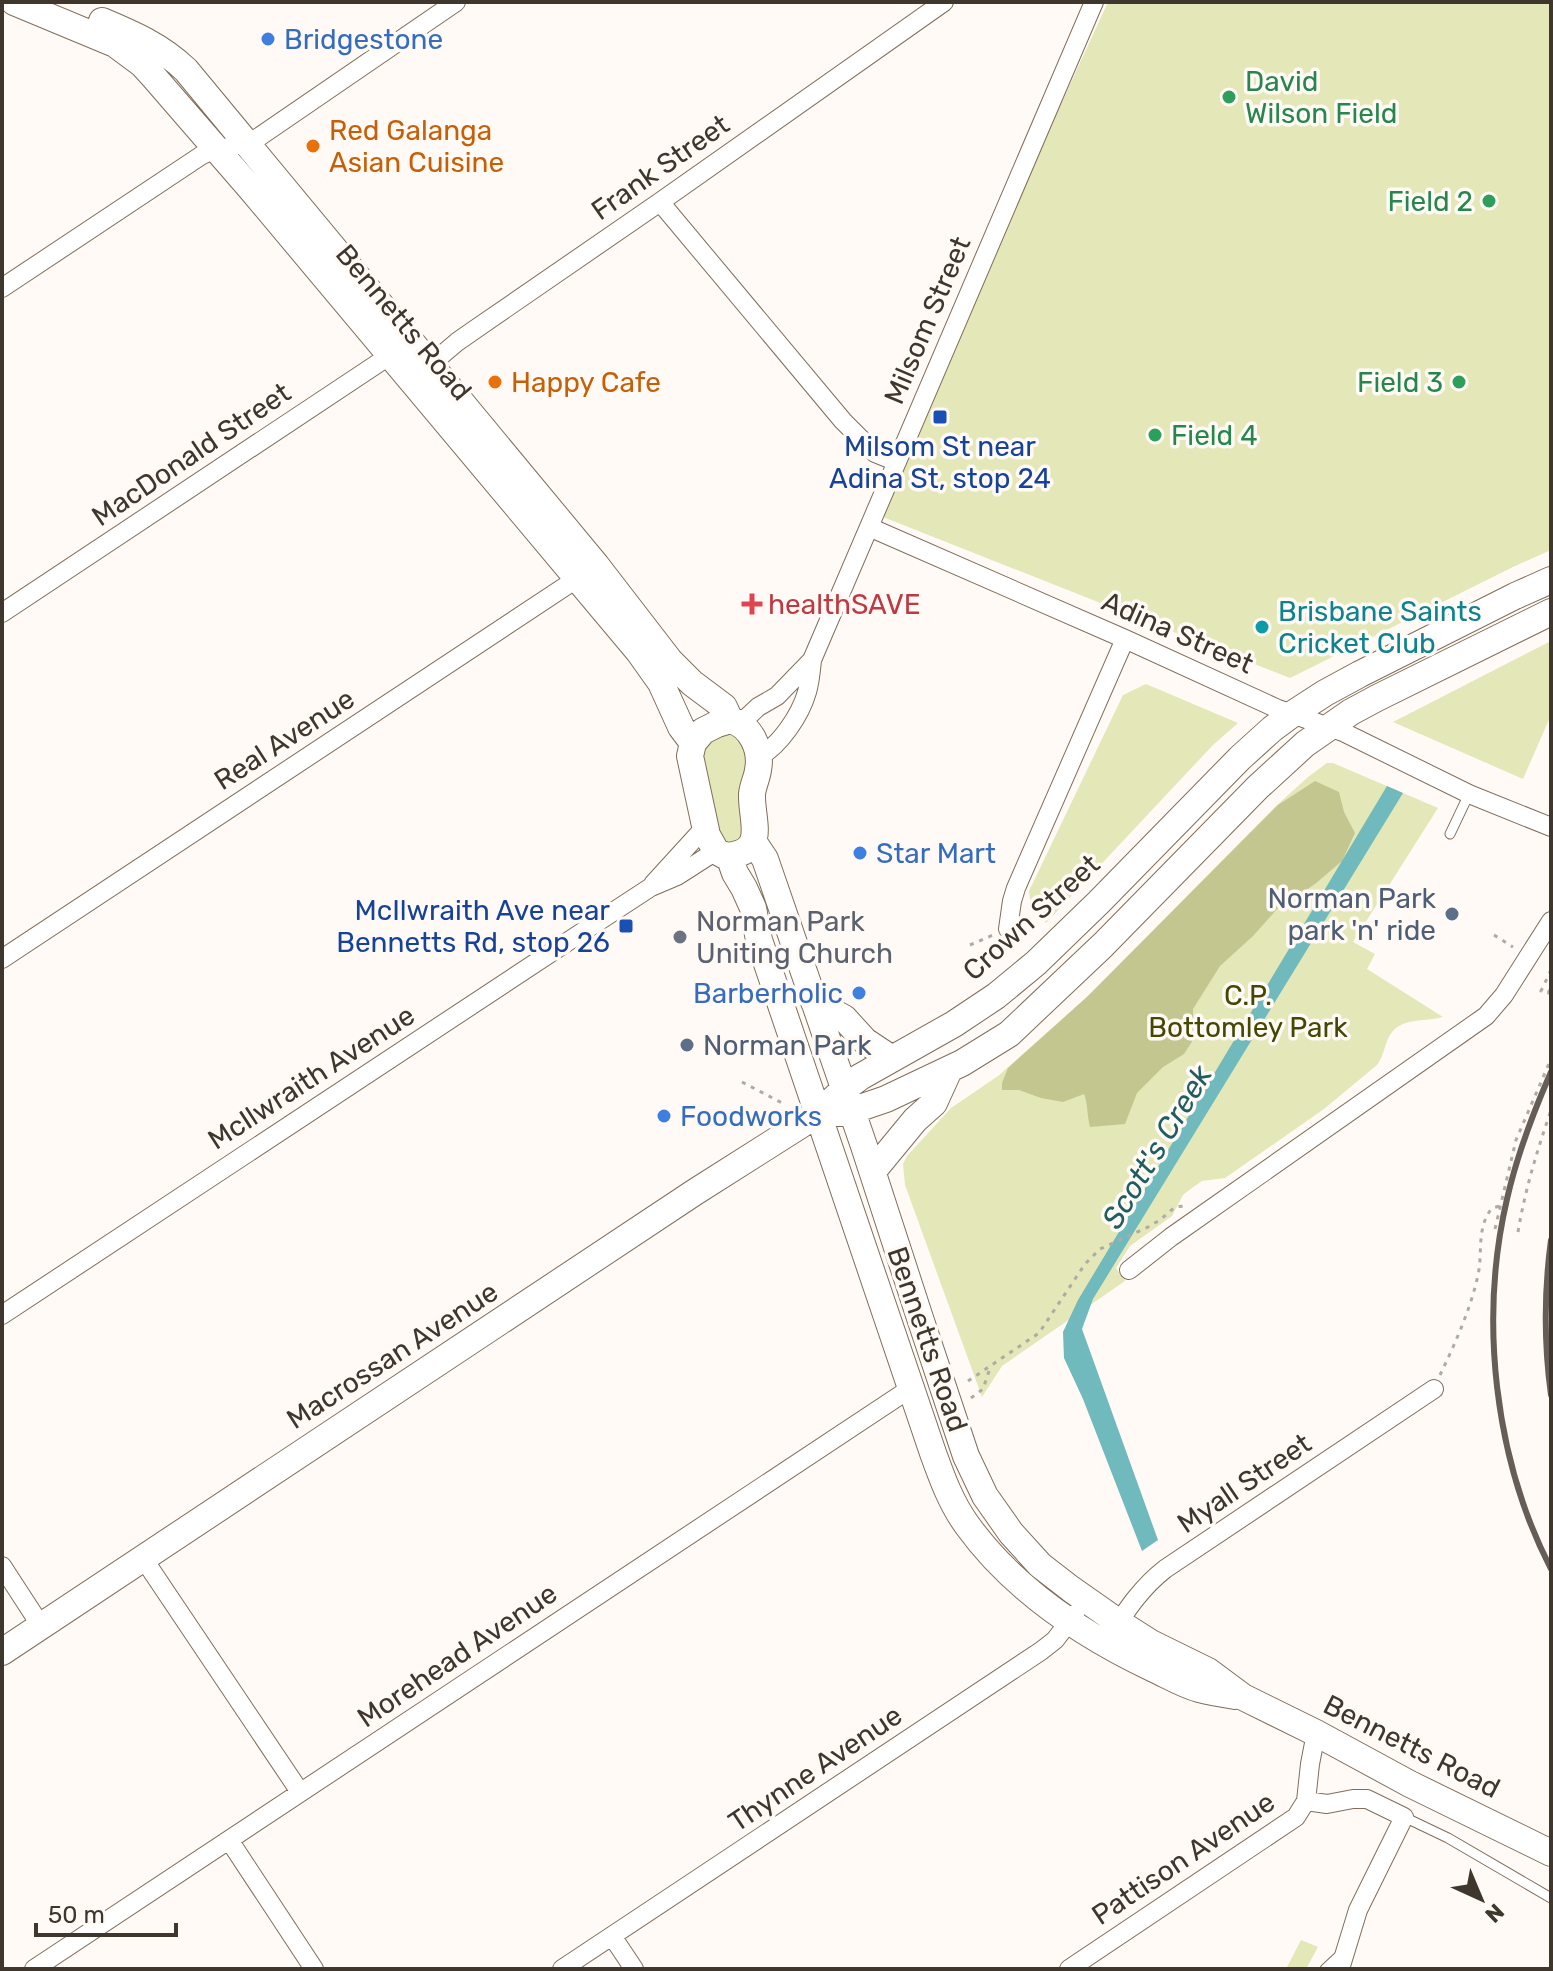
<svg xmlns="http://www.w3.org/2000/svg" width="1553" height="1971" font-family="Rubik,sans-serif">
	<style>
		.green { fill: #e4e7b7 }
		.forest { fill: #c3c68f }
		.water { fill: #70b9bd }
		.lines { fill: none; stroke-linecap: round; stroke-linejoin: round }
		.service-casing { stroke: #806e5a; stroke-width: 11 }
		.minor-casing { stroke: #806e5a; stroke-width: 20 }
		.secondary-casing { stroke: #806e5a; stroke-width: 28 }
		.path { stroke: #b0aaa4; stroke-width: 3; stroke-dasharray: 4 6; stroke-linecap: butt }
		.service { stroke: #fff; stroke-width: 9 }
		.minor { stroke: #fff; stroke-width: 18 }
		.secondary { stroke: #fff; stroke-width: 26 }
		.rail { stroke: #665e56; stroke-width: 6 }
		.shop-dot { fill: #3f7fe0; stroke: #fffaf6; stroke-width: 3 }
		.leisure-dot { fill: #2e9e5b; stroke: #fffaf6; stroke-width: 3 }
		.food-dot { fill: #e8710a; stroke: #fffaf6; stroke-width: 3 }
		.transit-dot { fill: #1a4fb4; stroke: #fffaf6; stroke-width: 3 }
		.health-dot { fill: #e0444e; stroke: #fffaf6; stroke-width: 3 }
		.culture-dot { fill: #0f9aa8; stroke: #fffaf6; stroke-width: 3 }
		.service-dot { fill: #5c6f8a; stroke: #fffaf6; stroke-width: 3 }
		.worship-dot { fill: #6b7280; stroke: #fffaf6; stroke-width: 3 }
		.labels { text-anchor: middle; stroke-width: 7; stroke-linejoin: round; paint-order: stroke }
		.shop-label { font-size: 28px; fill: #366cbe; stroke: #fffaf6; text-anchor: start }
		.leisure-label { font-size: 28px; fill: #27864d; stroke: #fffaf6; text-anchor: start }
		.food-label { font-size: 28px; fill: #c56008; stroke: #fffaf6; text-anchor: start }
		.street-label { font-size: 28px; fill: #3f372e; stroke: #fffaf6 }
		.transit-label { font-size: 28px; fill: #164399; stroke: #fffaf6 }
		.health-label { font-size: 28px; fill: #be3a42; stroke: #fffaf6; text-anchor: start }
		.culture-label { font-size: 28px; fill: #0d838f; stroke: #fffaf6; text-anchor: start }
		.service-label { font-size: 28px; fill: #4e5e75; stroke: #fffaf6; text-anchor: end }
		.worship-label { font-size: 28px; fill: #5b616d; stroke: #fffaf6; text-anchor: start }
		.park-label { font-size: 28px; fill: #454702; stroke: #fffaf6 }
		.water-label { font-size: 30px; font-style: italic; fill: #205d61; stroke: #fffaf6 }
	</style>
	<rect width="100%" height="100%" fill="#fffaf6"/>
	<path class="green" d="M1108,2H1551V550L1515,566L1290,678L883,517L1026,180Z
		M1551,641V715L1523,779L1393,722Z
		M1146,684L1238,723L1213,745L1046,923L1031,907L1029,891L1123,695Z
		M724,732L736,735L748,749L745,833L735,843L722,842L700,759L711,735Z
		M1327,763H1333L1438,808L1353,942L1375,954L1367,969L1443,1017C1425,1022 1401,1017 1390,1035C1384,1045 1384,1056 1377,1065L1324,1109L1225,1178L1202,1181L1192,1188L1183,1195L1172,1216L1130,1246L1116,1268L1125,1281L1002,1366L982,1397L905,1185L903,1164L907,1156L951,1108L998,1076L1088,996L1277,805L1308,777Z
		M1301,1940L1318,1947L1306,1969H1286Z"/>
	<path class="forest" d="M1315,781L1339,792L1344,812L1355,833L1342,861L1315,884L1277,909L1253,936L1220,966L1193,1009V1040L1184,1054L1163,1067L1137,1093L1125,1124L1090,1127C1087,1116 1088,1104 1084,1094L1063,1102L1041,1098L1019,1090H1002V1083L1008,1068L1088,996L1278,805Z"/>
	<path class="water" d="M1387,786L1403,793L1093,1299L1082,1329L1158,1540L1142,1551L1083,1399L1064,1358L1063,1332L1078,1300Z"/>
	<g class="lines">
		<defs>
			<path id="service" d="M1450,834L1469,794
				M1404,1817L1448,1838L1551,1898
				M1325,1969L1340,1955"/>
			<path id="minor" d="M660,202L843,421L875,453L897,462
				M2,288L202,155C219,147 239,147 256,139L456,2
				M423,371L457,342L480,326L660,202L944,2
				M869,527L1125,639L1278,709L1343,732L1469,794L1551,827
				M2,613L398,350
				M740,724L758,707L777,696L812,660
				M759,757C780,745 800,716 807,692C810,682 811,670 812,660L1094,2
				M653,884L705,827
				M1008,929L1012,901L1016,888L1125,639
				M2,959L584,574
				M1129,1270L1171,1237L1486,1016L1504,995L1551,921
				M2,1315L596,923L651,887L677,876L716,851
				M143,1558L300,1792
				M2,1566L41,1626
				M1112,1632C1128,1608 1142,1587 1165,1569L1434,1389
				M1306,1801L1327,1804L1353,1799H1367L1404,1817L1358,1910L1340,1969
				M229,1840L314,1969
				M612,1936L634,1969
				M34,1969L911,1388
				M562,1969L1041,1651L1055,1640L1075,1614
				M1069,1969L1296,1817L1306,1801L1310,1764L1316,1733"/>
			<path id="secondary" d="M14,2L115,44L142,64L153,76L251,189L639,652L661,683L681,727L693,743
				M102,21C133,34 161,46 186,70L596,565L670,661L692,683L724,707L730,720
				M730,720C751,725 762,750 758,770C757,778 753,785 752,794C751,821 769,853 725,856L716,851L707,835L690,756L693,743L703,731L717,724Z
				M753,841L765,859L864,1146L920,1318L966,1456L985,1496L1011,1533L1040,1565L1071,1589L1118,1622L1151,1643L1208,1671L1243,1697L1316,1733L1410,1784L1551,1853
				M729,856L735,873L744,888L753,908L759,940L933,1453C942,1478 951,1503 967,1525C1014,1590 1082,1635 1154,1669C1169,1676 1184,1685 1199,1689C1211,1692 1223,1694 1235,1696
				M814,1002L844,1018L865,1041L892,1059
				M833,1113L851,1111L886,1099L962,1063L1009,1034L1103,945L1258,787L1305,744L1351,712L1377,698L1551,612
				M873,1171L915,1120L934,1103L949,1070
				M2,1652L695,1192L818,1114L844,1089L860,1077L954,1024L996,996L1036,963L1099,902L1240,758L1272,729L1291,715L1325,693L1360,674L1515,596L1551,580"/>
		</defs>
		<use href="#service" class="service-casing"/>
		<use href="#minor" class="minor-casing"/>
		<use href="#secondary" class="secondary-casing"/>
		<path class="path" d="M1494,935L1513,947
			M970,945L993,935
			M1551,970L1541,991L1548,993L1551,988
			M742,1082L784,1104
			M1495,1229L1516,1140L1551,1059
			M1518,1232C1525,1190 1537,1151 1551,1110
			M1440,1375C1455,1344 1471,1308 1478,1275C1483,1252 1476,1228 1492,1208L1500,1206
			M968,1381L1039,1333L1085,1264L1100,1249L1148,1227L1160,1220L1175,1207L1184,1206
			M971,1398L983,1389L990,1368"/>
		<use href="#service" class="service"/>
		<use href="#minor" class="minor"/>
		<use href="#secondary" class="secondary"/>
		<path class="rail" d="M1551,1072C1533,1113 1517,1155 1507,1199C1479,1319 1494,1458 1551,1569
			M1551,1240C1544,1292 1544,1344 1551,1395"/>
	</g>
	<g class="shop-dot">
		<circle cx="268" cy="39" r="8"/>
		<circle cx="860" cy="853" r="8"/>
		<circle cx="859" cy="993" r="8"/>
		<circle cx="664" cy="1116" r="8"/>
	</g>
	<g class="leisure-dot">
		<circle cx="1229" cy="97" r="8"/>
		<circle cx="1489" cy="201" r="8"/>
		<circle cx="1459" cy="382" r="8"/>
		<circle cx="1155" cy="435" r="8"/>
	</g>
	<g class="food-dot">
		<circle cx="313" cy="146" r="8"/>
		<circle cx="495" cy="382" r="8"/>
	</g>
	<g class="transit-dot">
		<rect x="932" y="409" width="16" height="16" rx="4"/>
		<rect x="618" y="918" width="16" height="16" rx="4"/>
	</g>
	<path class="health-dot" d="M748 592h8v8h8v8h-8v8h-8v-8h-8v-8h8z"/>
	<circle class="culture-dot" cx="1262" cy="627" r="8"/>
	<g class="service-dot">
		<circle cx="1452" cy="914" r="8"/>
		<circle cx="687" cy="1045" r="8"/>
	</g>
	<circle class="worship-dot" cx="680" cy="937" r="8"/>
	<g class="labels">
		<g class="shop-label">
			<text x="284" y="49">Bridgestone</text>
			<text x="876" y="863">Star Mart</text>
			<text x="843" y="1003" text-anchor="end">Barberholic</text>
			<text x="680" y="1126">Foodworks</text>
		</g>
		<g class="leisure-label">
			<text x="1245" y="91">David<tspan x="1245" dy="32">Wilson Field</tspan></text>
			<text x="1473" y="211" text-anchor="end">Field 2</text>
			<text x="1443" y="392" text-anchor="end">Field 3</text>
			<text x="1171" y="445">Field 4</text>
		</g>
		<g class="food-label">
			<text x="329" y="140">Red Galanga<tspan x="329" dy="32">Asian Cuisine</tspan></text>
			<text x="511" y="392">Happy Cafe</text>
		</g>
		<g class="street-label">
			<text transform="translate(660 167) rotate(-35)" y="10">Frank Street</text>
			<text transform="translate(927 320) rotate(-67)" y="10">Milsom Street</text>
			<text transform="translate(404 322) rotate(50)" y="10">Bennetts Road</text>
			<text transform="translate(191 454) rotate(-34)" y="10">MacDonald Street</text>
			<text transform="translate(1178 632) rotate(24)" y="10">Adina Street</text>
			<text transform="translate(284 739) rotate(-33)" y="10">Real Avenue</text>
			<text transform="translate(1031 917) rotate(-42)" y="10">Crown Street</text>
			<text transform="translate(311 1077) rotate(-33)" y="10">McIlwraith Avenue</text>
			<text transform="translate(928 1339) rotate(71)" y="10">Bennetts Road</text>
			<text transform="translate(392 1355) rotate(-33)" y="10">Macrossan Avenue</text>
			<text transform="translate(1244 1483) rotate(-34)" y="10">Myall Street</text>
			<text transform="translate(457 1655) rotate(-34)" y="10">Morehead Avenue</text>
			<text transform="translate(1412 1746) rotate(27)" y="10">Bennetts Road</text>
			<text transform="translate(815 1768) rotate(-34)" y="10">Thynne Avenue</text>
			<text transform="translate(1183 1858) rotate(-34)" y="10">Pattison Avenue</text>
		</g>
		<g class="transit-label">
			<text x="940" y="456">Milsom St near<tspan x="940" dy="32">Adina St, stop 24</tspan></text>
			<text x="610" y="920" text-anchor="end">McIlwraith Ave near<tspan x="610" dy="32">Bennetts Rd, stop 26</tspan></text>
		</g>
		<g class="health-label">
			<text x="768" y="614">healthSAVE</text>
		</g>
		<g class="culture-label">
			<text x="1278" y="621">Brisbane Saints<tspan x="1278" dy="32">Cricket Club</tspan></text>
		</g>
		<g class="service-label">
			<text x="1436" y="908">Norman Park<tspan x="1436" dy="32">park 'n' ride</tspan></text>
			<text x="703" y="1055" text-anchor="start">Norman Park</text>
		</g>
		<g class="worship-label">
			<text x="696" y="931">Norman Park<tspan x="696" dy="32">Uniting Church</tspan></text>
		</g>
		<g class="park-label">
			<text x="1248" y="1005">C.P.<tspan x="1248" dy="32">Bottomley Park</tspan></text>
		</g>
		<g class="water-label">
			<text transform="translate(1157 1147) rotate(-59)" y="10">Scott's Creek</text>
		</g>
	</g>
	<rect width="1553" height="1971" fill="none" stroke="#3f372e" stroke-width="8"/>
	<g transform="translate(1481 1899) rotate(136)" stroke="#fffaf6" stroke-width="6" paint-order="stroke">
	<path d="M0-6L14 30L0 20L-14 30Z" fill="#3f372e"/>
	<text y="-12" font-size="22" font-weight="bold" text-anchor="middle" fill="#3f372e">N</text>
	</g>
	<path d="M36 1923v12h140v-12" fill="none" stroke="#3f372e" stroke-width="4"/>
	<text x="48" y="1923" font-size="24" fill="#3f372e" stroke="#fffaf6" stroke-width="6" paint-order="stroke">50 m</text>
</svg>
